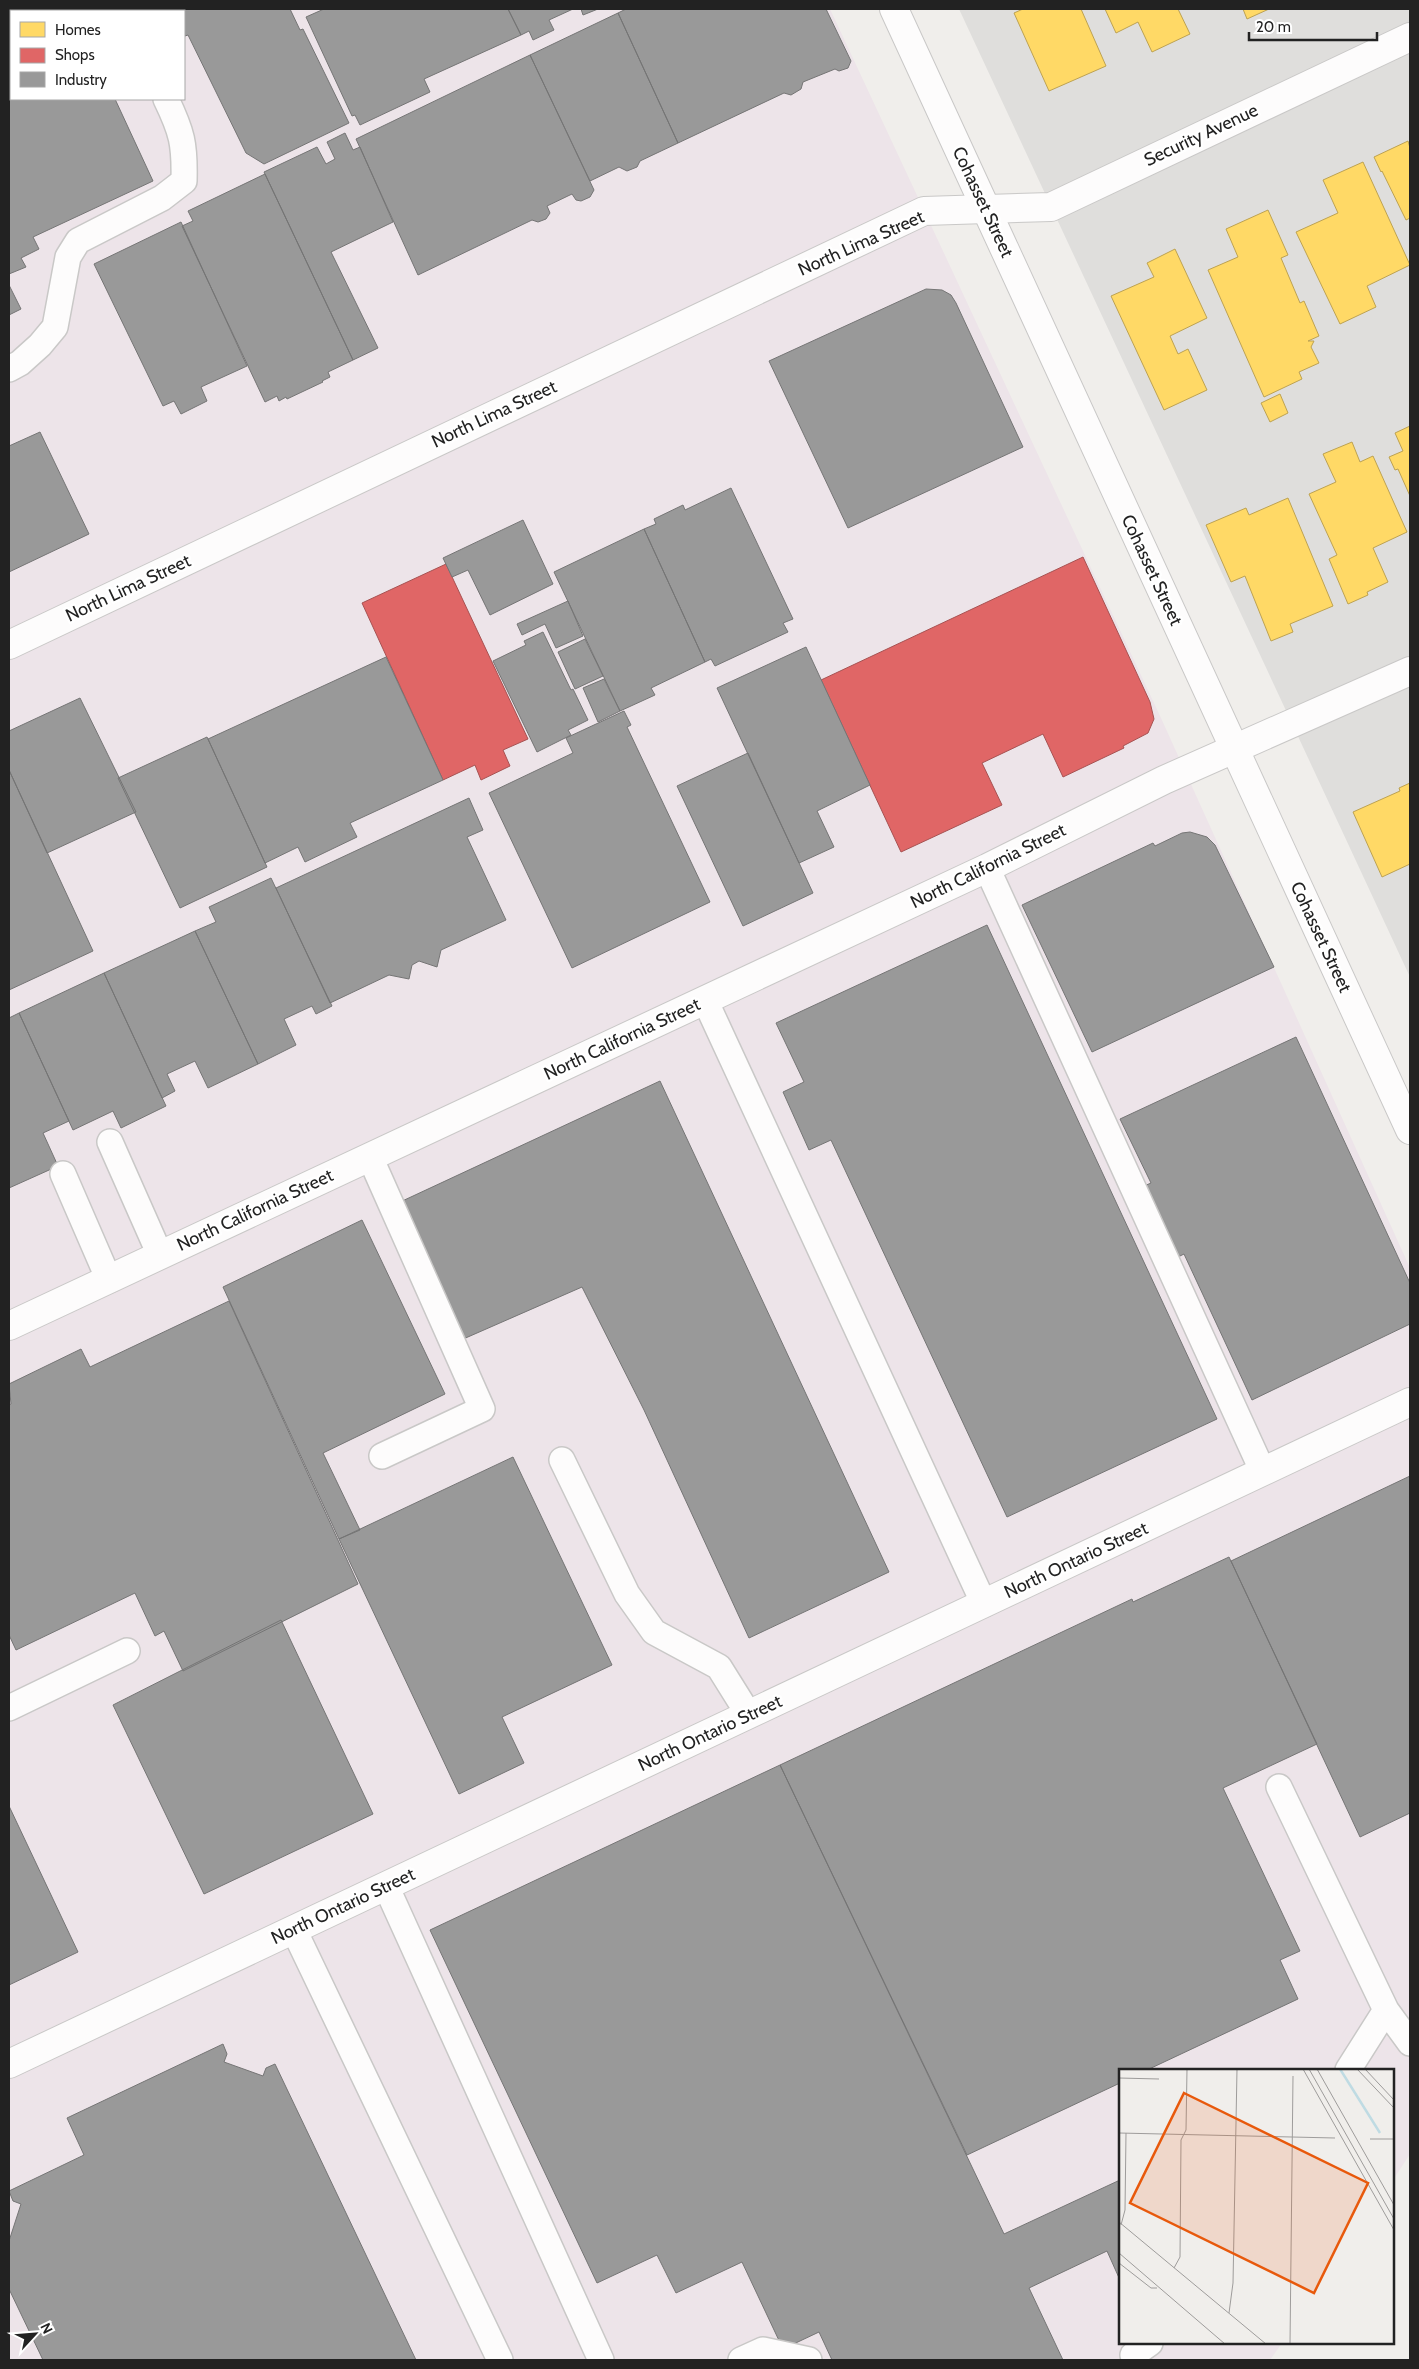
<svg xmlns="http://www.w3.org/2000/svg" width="1419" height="2369" font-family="Cabin,sans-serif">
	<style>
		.residential { fill: #dfdedc }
		.industrial { fill: #ede4e9; fill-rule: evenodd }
		.homes { fill: #ffd966; stroke: #bda252 }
		.shops { fill: #e06666; stroke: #a75252 }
		.industry { fill: #999; stroke: #757575 }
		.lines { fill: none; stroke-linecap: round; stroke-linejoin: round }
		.service-casing { stroke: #c9c8c7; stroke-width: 28 }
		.minor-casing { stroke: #c9c8c7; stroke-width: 30 }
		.tertiary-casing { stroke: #c9c8c7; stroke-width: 30 }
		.service { stroke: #fdfcfc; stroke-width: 25 }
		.minor { stroke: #fdfcfc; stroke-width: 28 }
		.tertiary { stroke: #fdfcfc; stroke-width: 28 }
		.labels { text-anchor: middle; stroke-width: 5; stroke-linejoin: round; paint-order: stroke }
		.street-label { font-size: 18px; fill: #222; stroke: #fff }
		.inset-river { fill: none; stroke: #bfdbe3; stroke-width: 2.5 }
		.inset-road { fill: none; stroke: #9e9c9b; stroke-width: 1 }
		.view { fill: #e8590c; fill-opacity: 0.15; stroke: #e8590c; stroke-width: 2.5 }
		.inset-edge { fill: none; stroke: #222; stroke-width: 2.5 }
	</style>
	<rect width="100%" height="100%" fill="#f0eeeb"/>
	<path class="residential" d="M959,9H1410V977L1269,674Z"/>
	<path class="industrial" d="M9,9H830L1161,718L1410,1268V2154L1393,2180V2070H1120V2343H1282L1270,2360H9ZM11,11H184V99H11Z"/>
	<path class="homes" d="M1023,9H1081L1106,66L1049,91L1014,13Z
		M1105,9H1178L1190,34L1152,52L1138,22L1116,33Z
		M1243,9H1269L1247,19Z
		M1408,141L1410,148V218L1406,220L1382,171L1381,172L1374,157Z
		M1363,162L1410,265L1367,286L1376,307L1340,324L1296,232L1338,213L1323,180Z
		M1268,210L1288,255L1281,258L1300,303L1304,301L1319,336L1308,341H1314L1311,347L1319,363L1299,372L1302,379L1264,397L1208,270L1238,257L1226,229Z
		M1175,249L1207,318L1170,336L1178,354L1188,349L1207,390L1164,410L1111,296L1154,277L1147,263Z
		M1280,394L1288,413L1270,422L1261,403Z
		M1410,426V496L1398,469L1395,470L1389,457L1403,451L1395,433Z
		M1352,442L1360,462L1373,456L1407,532L1373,548L1388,582L1367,592L1368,595L1348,604L1329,559L1337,555L1309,494L1336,482L1323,454Z
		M1288,498L1333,606L1290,624L1293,632L1271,641L1245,576L1231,582L1206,525L1246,508L1249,515Z
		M1410,783V864L1382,877L1353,812L1400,791L1399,788Z"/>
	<path class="shops" d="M1083,557L1150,702L1154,719L1148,733L1123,746L1124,748L1063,777L1043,734L982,763L1002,805L901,852L821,680Z
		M446,564L528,739L503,750L510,766L481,780L475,765L443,780L362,603Z"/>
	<path class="industry" d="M21,9H73L74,11H16Z
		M172,9H290L300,30L303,29L349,123L264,164L246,153L188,35L185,36L184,34V11H173Z
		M324,9H508L521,35L424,79L430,92L360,125L355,115L352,116L306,17Z
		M508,9H573L549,20L554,30L533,40L529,31L521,35Z
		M581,9H598L583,15Z
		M626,9H826L851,61L848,68L839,71L835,69L803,82L801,89L791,95L784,93L678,143L618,13Z
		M9,10L12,11L11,99H115L153,181L33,237L39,249L21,258L26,267L9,274Z
		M618,13L678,143L640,161L637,167L627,171L619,167L590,181L530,55Z
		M530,55L594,190L590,197L581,201L576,200L572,194L547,206L550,213L546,219L538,222L532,220L418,275L356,139Z
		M345,133L353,150L360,147L393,222L331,252L378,348L353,360L264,172L317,147L326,164L335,159L327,142Z
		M265,174L353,360L328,372L330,377L322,381L323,382L287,399L286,397L279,401L277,396L265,402L182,226L193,221L188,211Z
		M181,222L247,366L201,387L207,401L181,414L174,401L163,406L94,264Z
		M9,285L21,309L9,315Z
		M926,289L942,290L951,295L956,303L1023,447L848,528L769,361Z
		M40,432L89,534L9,572V446Z
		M731,488L793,619L783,623L788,632L715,666L711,659L705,662L644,529L656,524L654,519L683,505L685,510Z
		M523,520L553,584L490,615L468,570L452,577L443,558Z
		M644,529L705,662L651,688L655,695L620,711L554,572Z
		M568,601L583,636L556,648L545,624L522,635L517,624Z
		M543,632L571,690L573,689L588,720L568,730L571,735L537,752L493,661L526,645L524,641Z
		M585,639L603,676L575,689L558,652Z
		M806,647L870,785L817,811L834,847L799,863L717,688Z
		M386,657L443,780L350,823L357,837L305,862L298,847L265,863L208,739Z
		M604,679L620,711L598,722L583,688Z
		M80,698L136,812L47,853L9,770V731Z
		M624,711L631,725L627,727L710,902L572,968L489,793L573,753L566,738Z
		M207,737L267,867L180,908L118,778Z
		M748,753L813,893L743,926L677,786Z
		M9,770L93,951L9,990Z
		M469,798L483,830L467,837L506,920L441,950L437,967L419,961L412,965L409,979L389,975L330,1003L276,888Z
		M1190,832L1207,837L1215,845L1274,967L1092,1052L1022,905L1153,843L1155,846L1182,833Z
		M271,878L332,1006L316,1014L312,1006L284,1019L296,1045L258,1064L195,931L216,922L209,907Z
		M987,925L1217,1419L1007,1517L831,1140L809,1150L783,1092L804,1082L776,1023Z
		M195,931L258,1064L208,1088L195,1061L167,1074L175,1091L162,1098L104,973Z
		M104,973L166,1106L121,1128L113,1111L73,1130L19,1013Z
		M19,1013L69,1121L43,1133L58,1166L9,1188V1018Z
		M1296,1037L1410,1283V1324L1252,1400L1184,1254L1172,1260L1142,1187L1151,1183L1120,1119Z
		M660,1081L889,1572L749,1638L644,1410L582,1287L461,1340L398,1203Z
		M362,1220L445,1394L323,1453L360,1530L339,1539L223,1287Z
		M229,1301L358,1584L183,1671L164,1631L155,1636L135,1593L16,1650L9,1635V1405L11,1404L9,1384L81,1349L90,1367Z
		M513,1457L612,1665L502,1717L524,1763L459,1794L339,1539Z
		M1410,1476V1813L1360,1837L1231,1561Z
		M1229,1557L1317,1744L1223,1788L1300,1951L1280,1960L1298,1999L1147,2070H1120V2083L967,2155L780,1765L1132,1599L1133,1602Z
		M281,1620L373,1814L204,1894L113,1705Z
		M780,1765L1004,2234L1120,2180V2280L1107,2251L1029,2288L1063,2360H832L819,2332L783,2349L742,2262L676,2293L657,2255L597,2283L430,1930Z
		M9,1806L78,1952L9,1985Z
		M223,2044L227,2054L224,2062L263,2076L266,2068L275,2064L416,2360H43L9,2289V2241L21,2204L13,2201L9,2191L84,2155L67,2118Z"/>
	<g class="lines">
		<defs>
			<path id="service" d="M123,9L124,11
				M9,369L20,363L40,345L55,327L68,257L78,241L162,198L184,181C185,144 182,132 166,99
				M987,868L1263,1472
				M705,1000L984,1604
				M110,1142L160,1255
				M370,1157L482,1409L382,1456
				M63,1174L109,1280
				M562,1460L627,1594L654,1632L719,1667L749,1715
				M9,1708L127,1651
				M1279,1787L1386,2010L1348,2070
				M386,1886L601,2360
				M294,1930L500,2360
				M1386,2010L1410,2043
				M741,2360L763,2350L809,2360
				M1135,2360L1133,2355L1150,2343"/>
			<path id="minor" d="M9,645L924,211L1051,207L1410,37
				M9,1326L987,868L1164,780L1410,671
				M9,2064L1410,1402"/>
			<path id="tertiary" d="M894,9L1410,1130"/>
		</defs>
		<use href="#service" class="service-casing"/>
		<use href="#minor" class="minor-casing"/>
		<use href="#tertiary" class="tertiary-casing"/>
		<use href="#service" class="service"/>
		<use href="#minor" class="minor"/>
		<use href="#tertiary" class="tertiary"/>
	</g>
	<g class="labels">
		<g class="street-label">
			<text transform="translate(1201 135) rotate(-25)" y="6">Security Avenue</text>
			<text transform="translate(983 202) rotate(65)" y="6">Cohasset Street</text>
			<text transform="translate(861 243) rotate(-24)" y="6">North Lima Street</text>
			<text transform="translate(494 414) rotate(-25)" y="6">North Lima Street</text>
			<text transform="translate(1152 570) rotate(65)" y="6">Cohasset Street</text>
			<text transform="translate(128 588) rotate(-25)" y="6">North Lima Street</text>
			<text transform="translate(988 866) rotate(-26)" y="6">North California Street</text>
			<text transform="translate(1321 937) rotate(65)" y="6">Cohasset Street</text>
			<text transform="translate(622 1039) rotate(-25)" y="6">North California Street</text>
			<text transform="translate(255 1210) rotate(-25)" y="6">North California Street</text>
			<text transform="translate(1076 1560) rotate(-25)" y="6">North Ontario Street</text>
			<text transform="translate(710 1733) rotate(-25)" y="6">North Ontario Street</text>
			<text transform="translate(343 1906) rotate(-25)" y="6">North Ontario Street</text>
		</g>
	</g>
	<g transform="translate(1119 2069)">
		<rect width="275" height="275" fill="#f0eeeb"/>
		<path class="inset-river" d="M221,0L261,64"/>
		<path class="inset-road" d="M184,0L275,161M190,0L275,150M198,0L275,136M238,0L275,39M246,0L275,31M0,9L40,10M0,64L216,69M251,70H275M0,153L147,275M2,156L6,141L7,64M0,184L106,275M0,194L32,219H38M55,199L61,188L62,71L67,61L68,0M110,244L114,214L118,0M171,275L174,7"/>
		<path class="view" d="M65,24L249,114L195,224L11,134Z"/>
		<rect width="275" height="275" class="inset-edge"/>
	</g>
	<rect width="1419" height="2369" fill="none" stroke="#222222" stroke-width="20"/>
	<rect x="10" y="10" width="175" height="90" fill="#ffffff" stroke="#a7a7a7"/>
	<rect x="20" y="22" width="25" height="15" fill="#ffd966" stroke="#a7a7a7"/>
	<text x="55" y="35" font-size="15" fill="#222222">Homes</text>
	<rect x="20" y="48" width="25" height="15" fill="#e06666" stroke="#a7a7a7"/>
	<text x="55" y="60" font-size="15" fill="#222222">Shops</text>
	<rect x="20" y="72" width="25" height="15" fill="#999999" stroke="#a7a7a7"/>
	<text x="55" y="85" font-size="15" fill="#222222">Industry</text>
	<g transform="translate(35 2334) rotate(64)" stroke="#ffffff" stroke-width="4" paint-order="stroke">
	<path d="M0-4L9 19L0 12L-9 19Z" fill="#222222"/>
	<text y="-8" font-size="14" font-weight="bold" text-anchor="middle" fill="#222222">N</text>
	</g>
	<path d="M1249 32v8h128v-8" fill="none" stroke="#222222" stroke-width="2.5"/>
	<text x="1256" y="32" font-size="15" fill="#222222" stroke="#ffffff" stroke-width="4" paint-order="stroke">20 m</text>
</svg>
